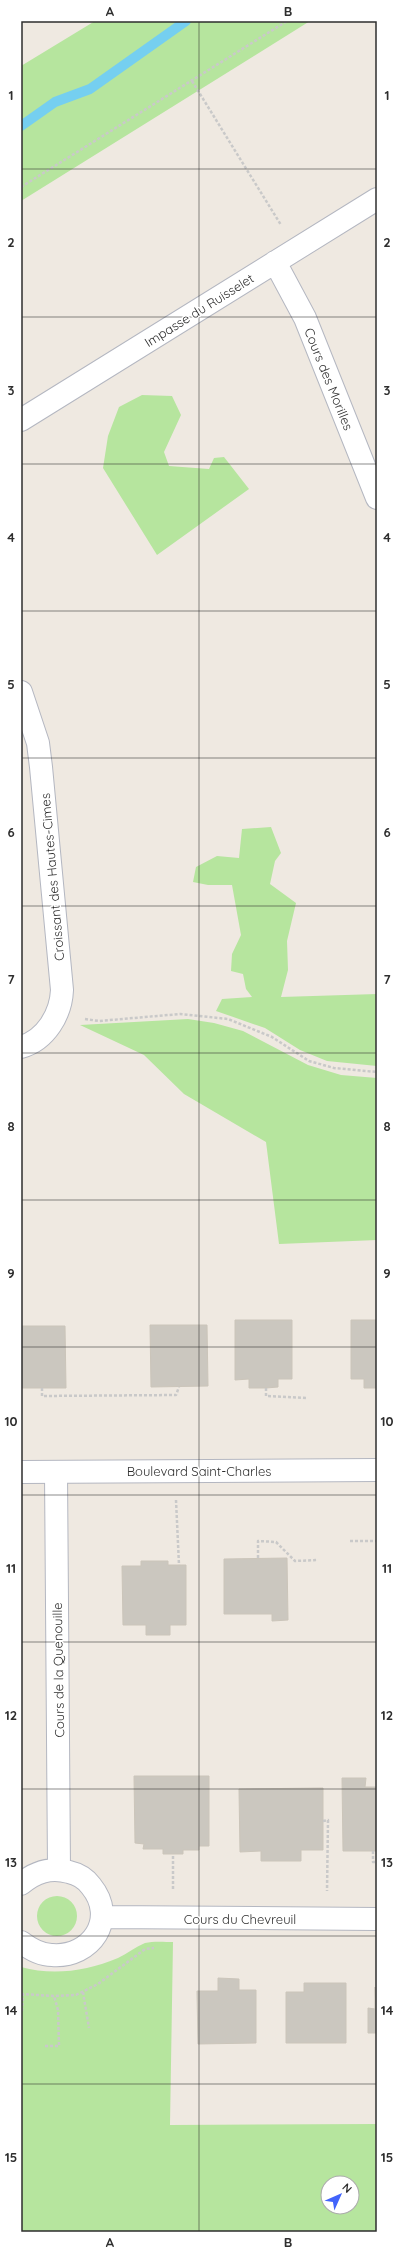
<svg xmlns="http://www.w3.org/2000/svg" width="398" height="2253" font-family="Quicksand,sans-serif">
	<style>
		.green { fill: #b6e59e; fill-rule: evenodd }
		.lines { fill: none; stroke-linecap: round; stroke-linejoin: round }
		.stream { stroke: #75cff0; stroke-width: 10 }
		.building { fill: #cbc7bf; stroke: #cbc5ba }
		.street-casing { stroke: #b4b7c1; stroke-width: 24 }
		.secondary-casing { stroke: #b4b7c1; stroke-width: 24 }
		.path { stroke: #c9c9c9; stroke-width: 2.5; stroke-dasharray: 3 2; stroke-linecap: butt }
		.street { stroke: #fff; stroke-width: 22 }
		.secondary { stroke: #fff; stroke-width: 22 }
		.grid { fill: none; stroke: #2e2e2e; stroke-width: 1; stroke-opacity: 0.55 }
		.labels { text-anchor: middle; stroke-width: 3; stroke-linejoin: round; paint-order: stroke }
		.street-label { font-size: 13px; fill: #2e2e2e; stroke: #fff }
		.neatline { fill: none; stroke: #2e2e2e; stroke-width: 1.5 }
		.grid-label { font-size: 13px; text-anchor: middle; font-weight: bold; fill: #2e2e2e }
	</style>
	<rect width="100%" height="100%" fill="#efe9e1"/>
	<path class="green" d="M95,21H310L21,201V66Z
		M142,395L172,396L181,415L164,452L169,466L209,469L214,458L224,457L249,489L157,555L103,468L108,436L119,407Z
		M271,827L281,853L275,861L270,884L296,903L287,941L288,970L281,997L377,994V1066L327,1061L300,1050L265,1028L216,1011L222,999L252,997L246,989L243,974L231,971L232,954L241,935L232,885H208L193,882L196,867L217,856L239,858L242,829Z
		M188,1019L214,1023L243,1031L308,1065L341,1075L377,1078V1240L279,1244L266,1142L184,1094L144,1055L80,1025Z
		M37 1916a20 20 0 1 1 40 0a20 20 0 1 1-40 0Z
		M173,1942L170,2125L377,2124V2232H21V1967C53,1976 87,1971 118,1958C127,1954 135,1947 145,1943C153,1941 165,1942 173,1942ZM328,2183H352V2207H328Z"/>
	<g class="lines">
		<path class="stream" d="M21,126L55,102L90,89L186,21"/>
	</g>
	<path class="building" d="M235,1320H292V1379H278V1387L266,1388H249V1379L235,1380Z
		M351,1320H377V1388H364V1379H351Z
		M150,1325H207L208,1386L151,1387Z
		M21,1326H65L66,1388H21Z
		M287,1558L288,1620L272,1621V1614H224V1559Z
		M141,1561H168V1565H186V1625H170V1635H146V1625H123L122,1566H141Z
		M134,1776H209V1846H199V1850H183V1854H163V1849H143L144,1844L135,1843Z
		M342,1778H366L365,1787H377V1851H343Z
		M323,1788V1850H301V1861H261V1851L240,1852L239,1789Z
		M218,1978L239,1979V1990H256V2043L198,2044L197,1991H218Z
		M304,1983H346V2043H286V1992H304Z
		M375,1987L377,2033H368V2008L375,2009Z"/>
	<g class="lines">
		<defs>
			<path id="street" d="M275,262L305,318L377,498
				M21,420L377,199
				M21,692L38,743L41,767L62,990C61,1014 46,1040 21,1047
				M56,1472L59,1869
				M21,1884C35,1872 50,1867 69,1872C78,1874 86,1879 91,1886C118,1919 91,1958 52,1955C40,1955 30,1949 21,1942
				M103,1917L377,1919"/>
			<path id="secondary" d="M21,1472L377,1470"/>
		</defs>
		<use href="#street" class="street-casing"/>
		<use href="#secondary" class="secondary-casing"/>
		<path class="path" d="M192,81L281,225
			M21,187L287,21
			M85,1019L99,1021L180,1014L228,1019L272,1037L309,1061L334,1068L377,1072
			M42,1388V1396L176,1395L179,1387
			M266,1388V1396L307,1398
			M176,1500L179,1565
			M350,1541H377
			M258,1558V1541L276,1542L295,1561L318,1560
			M323,1821L328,1820L327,1891
			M373,1851V1862H377
			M173,1889V1854
			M83,1992L89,2028
			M21,1994L54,1996L76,1995L98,1984L145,1949L154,1948
			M22,2011L23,1994
			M45,2046H59L58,2010L54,1996"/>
		<use href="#street" class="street"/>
		<use href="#secondary" class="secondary"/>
	</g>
	<path class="grid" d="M199,21V2232M21,169H377M21,317H377M21,464H377M21,611H377M21,758H377M21,906H377M21,1053H377M21,1200H377M21,1347H377M21,1495H377M21,1642H377M21,1789H377M21,1936H377M21,2084H377"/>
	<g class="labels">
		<g class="street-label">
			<text transform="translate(199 310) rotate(-32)" y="5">Impasse du Ruisselet</text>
			<text transform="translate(329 379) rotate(68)" y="5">Cours des Morilles</text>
			<text transform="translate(52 877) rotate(-95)" y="5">Croissant des Hautes-Cimes</text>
			<text x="199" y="1476">Boulevard Saint-Charles</text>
			<text transform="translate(58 1670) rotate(-91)" y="5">Cours de la Quenouille</text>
			<text x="240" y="1924">Cours du Chevreuil</text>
		</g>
	</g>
	<rect width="398" height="2253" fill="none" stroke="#ffffff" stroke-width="44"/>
	<g transform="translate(340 2195) rotate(45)"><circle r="19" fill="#ffffff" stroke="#ababab"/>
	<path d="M0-3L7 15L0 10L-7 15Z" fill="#4264fb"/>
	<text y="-6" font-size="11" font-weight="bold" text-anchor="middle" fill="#2e2e2e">N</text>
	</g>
	<rect x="22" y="22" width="354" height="2209" class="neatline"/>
	<g class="grid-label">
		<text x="110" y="16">A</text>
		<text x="288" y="16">B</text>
		<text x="11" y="100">1</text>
		<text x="387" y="100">1</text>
		<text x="11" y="247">2</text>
		<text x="387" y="247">2</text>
		<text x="11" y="395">3</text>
		<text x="387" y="395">3</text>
		<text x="11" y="542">4</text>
		<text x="387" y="542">4</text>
		<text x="11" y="689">5</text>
		<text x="387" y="689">5</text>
		<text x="11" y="837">6</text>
		<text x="387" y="837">6</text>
		<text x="11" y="984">7</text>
		<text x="387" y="984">7</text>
		<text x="11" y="1131">8</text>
		<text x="387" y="1131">8</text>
		<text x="11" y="1278">9</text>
		<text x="387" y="1278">9</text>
		<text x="11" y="1426">10</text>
		<text x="387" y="1426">10</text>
		<text x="11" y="1573">11</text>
		<text x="387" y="1573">11</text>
		<text x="11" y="1720">12</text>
		<text x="387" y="1720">12</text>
		<text x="11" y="1867">13</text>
		<text x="387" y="1867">13</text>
		<text x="11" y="2015">14</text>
		<text x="387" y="2015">14</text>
		<text x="11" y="2162">15</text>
		<text x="387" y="2162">15</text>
		<text x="110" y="2247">A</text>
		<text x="288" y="2247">B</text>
	</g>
</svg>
